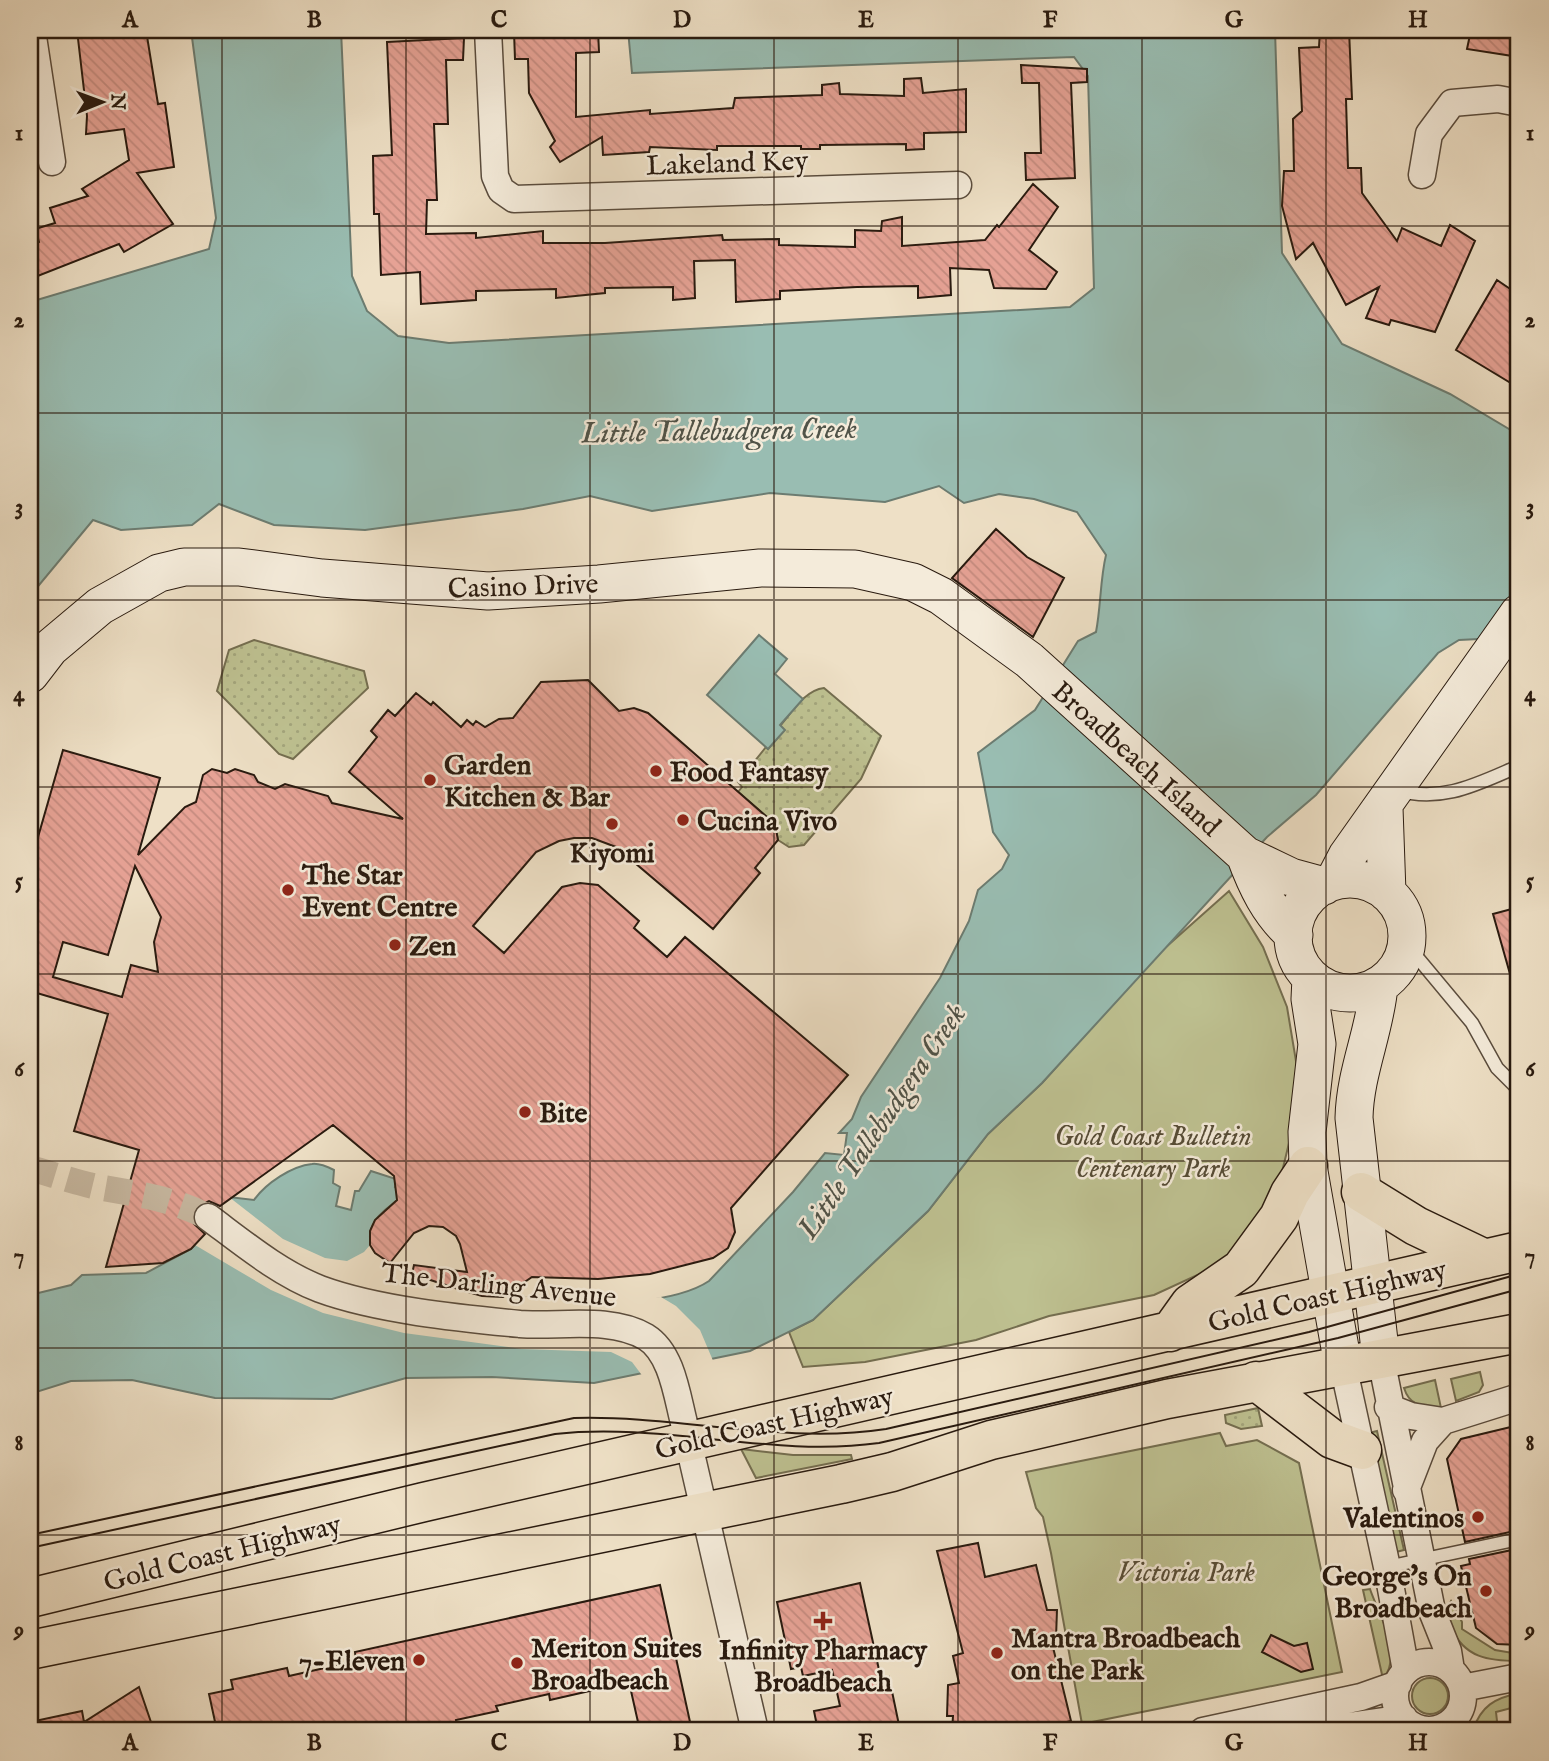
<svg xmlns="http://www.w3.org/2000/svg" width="1549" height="1761" font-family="'IM FELL English',serif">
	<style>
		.grass { fill: url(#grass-dots); stroke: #746e50; stroke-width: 2 }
		.green { fill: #bec191; stroke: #746e50; stroke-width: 2 }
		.water { fill: #99bdb2; stroke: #6c7c71; stroke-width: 2 }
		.pier { fill: #eee0c6 }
		.building { fill: url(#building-back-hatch); stroke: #291a0f; stroke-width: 2; fill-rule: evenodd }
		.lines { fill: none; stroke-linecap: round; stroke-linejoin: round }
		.street-tunnel { stroke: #c7b8a1; stroke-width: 26; stroke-dasharray: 26 13; stroke-linecap: butt }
		.lane-casing { stroke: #5a4c3d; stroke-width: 15 }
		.street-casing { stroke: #5a4c3d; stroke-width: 29 }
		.secondary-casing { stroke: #291a0f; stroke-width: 39 }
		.highway-casing { stroke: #291a0f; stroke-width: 41 }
		.lane { stroke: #f4ebda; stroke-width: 12 }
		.street { stroke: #f4ebda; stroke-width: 26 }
		.secondary { stroke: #f4ebda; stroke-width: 37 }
		.highway { stroke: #eee0c6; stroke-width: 38 }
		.tram { stroke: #291a0f; stroke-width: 2 }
		.grid { fill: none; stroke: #291a0f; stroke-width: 2; stroke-opacity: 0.55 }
		.poi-dot { fill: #8f2418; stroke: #f4ebda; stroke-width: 2.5 }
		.labels { text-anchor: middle; stroke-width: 5; stroke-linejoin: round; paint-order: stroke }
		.street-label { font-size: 28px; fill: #291a0f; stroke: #f4ebda }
		.poi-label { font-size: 28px; font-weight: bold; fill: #291a0f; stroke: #f4ebda; text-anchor: start }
		.park-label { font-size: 28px; font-style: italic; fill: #564c36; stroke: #f4ebda }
		.water-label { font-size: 30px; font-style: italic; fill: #505348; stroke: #f4ebda }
		.neatline { fill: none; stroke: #291a0f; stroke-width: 2.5 }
		.grid-label { font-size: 23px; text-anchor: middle; font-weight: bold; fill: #291a0f }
	</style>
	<defs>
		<pattern id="grass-dots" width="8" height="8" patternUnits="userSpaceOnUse" patternTransform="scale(1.75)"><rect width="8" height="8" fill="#bec191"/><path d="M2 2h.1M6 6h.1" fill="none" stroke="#a3a57c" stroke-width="1.8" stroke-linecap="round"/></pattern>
		<pattern id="building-back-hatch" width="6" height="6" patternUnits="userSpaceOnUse" patternTransform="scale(1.75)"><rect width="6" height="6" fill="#e6a295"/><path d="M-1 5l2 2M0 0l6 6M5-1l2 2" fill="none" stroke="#c58b7f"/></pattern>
	</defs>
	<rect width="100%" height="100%" fill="#eee0c6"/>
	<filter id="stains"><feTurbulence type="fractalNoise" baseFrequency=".00286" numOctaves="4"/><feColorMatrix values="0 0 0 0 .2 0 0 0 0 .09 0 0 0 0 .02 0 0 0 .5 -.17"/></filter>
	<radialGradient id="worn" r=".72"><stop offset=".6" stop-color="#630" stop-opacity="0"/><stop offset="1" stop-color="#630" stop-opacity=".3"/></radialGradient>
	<path class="grass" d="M254,640L364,671L368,688L293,759L279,754L217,691L229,650Z
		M824,688L881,736L861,779L804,845L789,847L778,840L775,824L738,792L742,787L738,782L766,747L768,749L784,730L780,726C792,712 805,690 824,688Z
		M1258,1408L1262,1426L1241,1429L1226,1423L1225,1415Z"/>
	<path class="green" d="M1229,891L1263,947L1287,1007L1297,1067L1289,1143L1273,1209L1245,1253L1154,1295L1049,1316L976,1340L865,1362L803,1367L789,1332L813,1320L928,1211L988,1134L1042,1083L1157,955Z
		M1480,1372L1483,1385L1479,1392L1456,1401L1451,1379Z
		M1435,1380L1441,1408C1423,1406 1410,1407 1404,1388Z
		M1377,1431L1404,1550L1396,1552L1369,1433Z
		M1220,1433L1226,1446L1257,1440L1299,1463L1342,1672L1082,1724L1051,1553L1043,1517L1036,1508L1026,1472Z
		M741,1449L793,1455H851L852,1459L756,1478Z
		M1370,1589C1379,1616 1404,1653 1383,1679L1363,1590Z
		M1451,1601L1462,1622V1629L1495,1650L1519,1654V1661C1489,1661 1464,1658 1451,1627C1447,1617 1445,1611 1451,1601Z
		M1412 1696a18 18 0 1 1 36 0a18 18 0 1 1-36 0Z
		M1519,1693V1706L1496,1712L1497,1721L1484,1731L1473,1730C1481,1706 1495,1698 1519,1693Z"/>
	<path class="water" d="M191,30H341L352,276L367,311L398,336L449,343L1070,307L1094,288L1088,76L1074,57L632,73L628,30H1275L1282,253L1342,344L1450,394L1519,435V637L1459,640L1438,653L1316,795L1267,837L1042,1083L988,1134L928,1211L813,1320L750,1351L594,1383L492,1377L406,1378L332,1399L215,1398L132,1380L71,1381L30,1394V1295L71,1285L82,1275L146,1273L191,1249L208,1230L229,1197L254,1200C266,1183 292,1166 312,1164C319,1163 328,1167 334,1170L333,1183L340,1187L336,1206L351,1210L355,1191H359L371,1171L399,1180L395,1187L401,1192V1198C381,1211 360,1228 375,1253C399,1273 453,1290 484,1296C494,1298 501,1295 510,1295C524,1295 538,1302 552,1303C595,1306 675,1304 709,1281L793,1192L825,1153L844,1155L847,1133H839L852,1119L861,1097L940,978L969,921L978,890L1002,869L1009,855L993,832L978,753L1035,710L1078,641L1096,632C1101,606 1100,580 1106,555L1077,512L1034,499L999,494L964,503L939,486L885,502L770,493L652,511L590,496L523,509L365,530L274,525L219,504L192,525L121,530L93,520L30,596V302L209,249L216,218Z
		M759,635L787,659L775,674L803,699L780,725L785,730L768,749L707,695Z"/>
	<path class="pier" d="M229,1197L283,1239L325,1258L347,1261L364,1252L370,1245L382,1259L425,1278L482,1296L503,1297L512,1292L524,1296L577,1301L661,1297L676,1306L700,1330L714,1363L644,1378L632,1362L611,1352L522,1349L404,1333L323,1313L271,1290L195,1245L208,1230L204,1221Z"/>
	<path class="building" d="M77,30H146L158,104L165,103L174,167L137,173L173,224L124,252L119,244L30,279V247L39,242L35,229L55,223L50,208L88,196L82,189L129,160L124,129L86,134L87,116Z
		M598,30L599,52L576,53V117L650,110V114L733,108L735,98L822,95V85L839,83L840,94L904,96V79L921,78L923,93L966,89V132L924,133V149L906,150V144L820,145V149H801V146H717V150L650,147L649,152L603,155L602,137L560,162L550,147L555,141L529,93L528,59H515L514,32Z
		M1320,30H1349L1352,99H1346L1348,168H1361L1362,193L1397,241L1402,228L1441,246L1450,225L1475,241L1435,332L1391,320L1389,325L1366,318L1379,287L1346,305L1313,243L1296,259L1282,206L1284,171H1294L1293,119L1302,111L1299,48L1319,47Z
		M1471,30H1519V57L1467,49Z
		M464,38L463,60H446L448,124H434L437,200H427L426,234L476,233V238L543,231V243H605L722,235L723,240L779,239V245L855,247V230L881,231L882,221L902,217V246L985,240L997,225L999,227L1033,184L1058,207L1029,250L1057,272L1046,289L994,288L989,270L950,268L951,295L918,298V286L857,287L780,291V299L736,302L735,260L694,261L695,298L673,300V287L605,288V293L556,298V289L476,291V300L421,304L420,272L381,275L379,214H374L373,156L392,155L387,42Z
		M1021,65L1087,69V82L1071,83L1075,178L1026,180L1025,153H1041L1039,83H1022Z
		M1497,280L1519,295V388L1456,350Z
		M996,529L1027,557L1064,578L1033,637L952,578Z
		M588,680L619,711L634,708L648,713L775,824L778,840L755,868L760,873L713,929L616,847L592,838H574L559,841L536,852L473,926L504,953L562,887L580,883L598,885L639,921L634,928L667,957L685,937L848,1075L731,1208L735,1232L728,1248L713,1258L650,1274L598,1279L532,1277L503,1297L482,1296L458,1289L412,1274L414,1265L467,1272L460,1244L456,1236L443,1227L429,1226L414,1233L390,1263L375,1253L370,1245V1231L375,1220L397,1200L394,1176L333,1125L220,1206L209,1201L196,1207L193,1223L205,1234L191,1249L163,1263L106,1267L139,1150L74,1131L108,1014L30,991V865L63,750L160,778L138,855L185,807L196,802L203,775L212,769L227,773L235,769L254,775L258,782L275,789L285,784L328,796L332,803L403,819L349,772L377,737L371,731L388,710L395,716L416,693L431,705L433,702L461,727L467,720L473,725L476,721L485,727L499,719L513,718L541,682ZM135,866L161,917L154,942L158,972L131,965L122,997L53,977L63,942L108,955Z
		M1519,907V987L1514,988L1493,914Z
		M1519,1425V1530L1465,1542L1447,1459L1461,1439Z
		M978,1543L985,1577L1036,1565L1047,1610H1057L1056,1638L1051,1639L1071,1721L1027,1731H952L953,1716H947L948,1685L959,1683L953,1656L963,1653L937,1551Z
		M1512,1550L1519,1575V1645L1497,1644L1476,1628L1461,1566L1470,1564L1469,1559Z
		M860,1583L881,1679L889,1677L899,1725L869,1731H818L814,1711L840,1706L832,1670L803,1676L801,1667L791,1669L777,1602Z
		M660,1585L692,1731H640L629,1682L550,1700L549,1694L496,1706L498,1711L456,1720L458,1731H406L404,1725L380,1731H217L209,1694L233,1689L231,1680L287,1668L289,1676L356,1661L355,1652Z
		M1271,1635L1294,1646L1307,1643L1313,1669L1301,1672L1262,1652Z
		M139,1687L154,1731H30V1722L82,1711L84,1722Z"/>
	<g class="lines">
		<path class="street-tunnel" d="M30,1168C51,1174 72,1181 93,1186C134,1194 170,1197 208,1217"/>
		<defs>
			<path id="lane" d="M1396,790C1443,803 1477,784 1519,766
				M1407,945L1472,1023L1497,1068L1519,1090
				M1387,1567L1519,1539"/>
			<path id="street" d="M32,30L52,162
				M488,30L495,176L501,190L514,199L958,185
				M1422,175L1429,134L1452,103L1498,99L1519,103
				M208,1217C243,1243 279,1273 320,1289C377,1310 459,1318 520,1324C560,1327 610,1316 646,1337C672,1353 677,1396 684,1423L755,1731
				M1381,1359L1432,1611L1448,1651L1451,1670
				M1343,1365L1387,1567L1406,1671
				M1388,1407L1411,1416L1443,1421L1519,1397
				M1406,1490L1425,1441L1443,1421
				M1395 1696a34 34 0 1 1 68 0a34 34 0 1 1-68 0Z
				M1462,1688L1519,1677
				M1203,1731L1361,1697L1398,1684
				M1314,1731L1404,1718"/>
			<path id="secondary" d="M30,674L50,648L100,606L159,573L184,567H239L322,578L488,591L599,584L760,568L855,569L913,582L941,596L1029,660L1245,855L1291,877L1324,886
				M1384,808L1387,893
				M1245,855C1256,885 1269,913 1294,935
				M1293 936a57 57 0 1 1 114 0a57 57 0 1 1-114 0Z
				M1334,881L1347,856L1519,613
				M1311,978L1310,999L1317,1044L1307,1132L1308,1166L1343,1365
				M1379,986C1375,1031 1355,1072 1354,1118L1381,1359"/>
			<path id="highway" d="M1361,1192L1416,1226L1485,1259
				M1170,1332L1190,1304L1241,1269L1279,1217L1290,1193L1308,1166
				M1256,1381L1332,1439L1362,1450
				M30,1598L424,1502L1519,1251
				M30,1650L841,1484L892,1472L991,1440L1167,1399L1519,1333"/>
		</defs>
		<use href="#lane" class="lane-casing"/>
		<use href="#street" class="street-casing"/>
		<use href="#secondary" class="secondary-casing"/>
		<use href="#highway" class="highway-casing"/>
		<use href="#lane" class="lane"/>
		<use href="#street" class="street"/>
		<use href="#secondary" class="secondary"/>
		<use href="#highway" class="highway"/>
		<path class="tram" d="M30,1535L574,1418C679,1415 782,1445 886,1429L1309,1332L1519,1274
			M30,1548L555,1434C664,1422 771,1458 879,1443L1338,1338L1519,1289"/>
	</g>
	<path class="grid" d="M222,30V1731M406,30V1731M590,30V1731M774,30V1731M958,30V1731M1142,30V1731M1326,30V1731M30,226H1519M30,413H1519M30,600H1519M30,787H1519M30,974H1519M30,1161H1519M30,1348H1519M30,1535H1519"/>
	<g class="poi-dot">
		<circle cx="656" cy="771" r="7"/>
		<circle cx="430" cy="780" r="7"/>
		<circle cx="683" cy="820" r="7"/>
		<circle cx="612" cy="824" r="7"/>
		<circle cx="288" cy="890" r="7"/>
		<circle cx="395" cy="945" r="7"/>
		<circle cx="525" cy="1112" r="7"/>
		<circle cx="1478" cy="1517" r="7"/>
		<circle cx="1486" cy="1591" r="7"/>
		<path d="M819.5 1610.5h7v7h7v7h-7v7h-7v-7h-7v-7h7z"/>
		<circle cx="997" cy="1653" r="7"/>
		<circle cx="419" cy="1660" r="7"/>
		<circle cx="517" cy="1663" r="7"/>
	</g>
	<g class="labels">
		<g class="street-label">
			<text transform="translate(727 162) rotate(-2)" y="10">Lakeland Key</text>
			<text transform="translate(523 585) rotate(-2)" y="10">Casino Drive</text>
			<text transform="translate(1137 758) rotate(42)" y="10">Broadbeach Island</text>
			<text transform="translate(499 1284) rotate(6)" y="10">The Darling Avenue</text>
			<text transform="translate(1327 1295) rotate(-13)" y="10">Gold Coast Highway</text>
			<text transform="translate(774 1422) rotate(-13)" y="10">Gold Coast Highway</text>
			<text transform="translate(222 1552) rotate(-14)" y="10">Gold Coast Highway</text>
		</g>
		<g class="poi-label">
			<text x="444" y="774">Garden<tspan x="444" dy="32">Kitchen &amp; Bar</tspan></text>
			<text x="670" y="781">Food Fantasy</text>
			<text x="697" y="830">Cucina Vivo</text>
			<text x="612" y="862" text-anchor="middle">Kiyomi</text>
			<text x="302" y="884">The Star<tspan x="302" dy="32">Event Centre</tspan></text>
			<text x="409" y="955">Zen</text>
			<text x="539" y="1122">Bite</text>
			<text x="1464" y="1527" text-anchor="end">Valentinos</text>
			<text x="1472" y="1585" text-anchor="end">George's On<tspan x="1472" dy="32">Broadbeach</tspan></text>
			<text x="1011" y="1647">Mantra Broadbeach<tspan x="1011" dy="32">on the Park</tspan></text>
			<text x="531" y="1657">Meriton Suites<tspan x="531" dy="32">Broadbeach</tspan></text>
			<text x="823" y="1659" text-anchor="middle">Infinity Pharmacy<tspan x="823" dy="32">Broadbeach</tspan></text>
			<text x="405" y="1670" text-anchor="end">7-Eleven</text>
		</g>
		<g class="park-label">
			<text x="1153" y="1145">Gold Coast Bulletin<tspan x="1153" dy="32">Centenary Park</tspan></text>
			<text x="1186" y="1581">Victoria Park</text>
		</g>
		<g class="water-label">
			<text transform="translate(719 430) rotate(-1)" y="10">Little Tallebudgera Creek</text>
			<text transform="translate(881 1121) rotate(-56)" y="10">Little Tallebudgera Creek</text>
		</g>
	</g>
	<rect width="1549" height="1761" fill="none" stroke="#eee0c6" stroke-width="77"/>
	<g transform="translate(102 102) rotate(89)" stroke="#f4ebda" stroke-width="5" paint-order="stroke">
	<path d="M0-5L12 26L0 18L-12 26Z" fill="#291a0f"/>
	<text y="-10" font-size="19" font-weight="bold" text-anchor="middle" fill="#291a0f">N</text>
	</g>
	<rect x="38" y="38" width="1472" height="1684" class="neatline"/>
	<g class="grid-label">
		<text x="130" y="27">A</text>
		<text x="314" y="27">B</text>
		<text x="499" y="27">C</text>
		<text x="682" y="27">D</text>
		<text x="866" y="27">E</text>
		<text x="1050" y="27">F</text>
		<text x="1234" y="27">G</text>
		<text x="1418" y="27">H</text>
		<text x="19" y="140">1</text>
		<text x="1530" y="140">1</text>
		<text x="19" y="327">2</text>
		<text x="1530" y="327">2</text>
		<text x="19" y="514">3</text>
		<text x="1530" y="514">3</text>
		<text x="19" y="701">4</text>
		<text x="1530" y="701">4</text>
		<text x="19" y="888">5</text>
		<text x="1530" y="888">5</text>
		<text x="19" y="1076">6</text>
		<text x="1530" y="1076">6</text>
		<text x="19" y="1263">7</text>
		<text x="1530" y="1263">7</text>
		<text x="19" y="1450">8</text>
		<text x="1530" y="1450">8</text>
		<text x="19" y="1637">9</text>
		<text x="1530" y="1637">9</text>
		<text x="130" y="1750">A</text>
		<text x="314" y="1750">B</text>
		<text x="499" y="1750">C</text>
		<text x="682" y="1750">D</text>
		<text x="866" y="1750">E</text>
		<text x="1050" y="1750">F</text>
		<text x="1234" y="1750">G</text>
		<text x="1418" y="1750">H</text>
	</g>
	<rect width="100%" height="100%" filter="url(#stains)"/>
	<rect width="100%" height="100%" fill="url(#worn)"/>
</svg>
